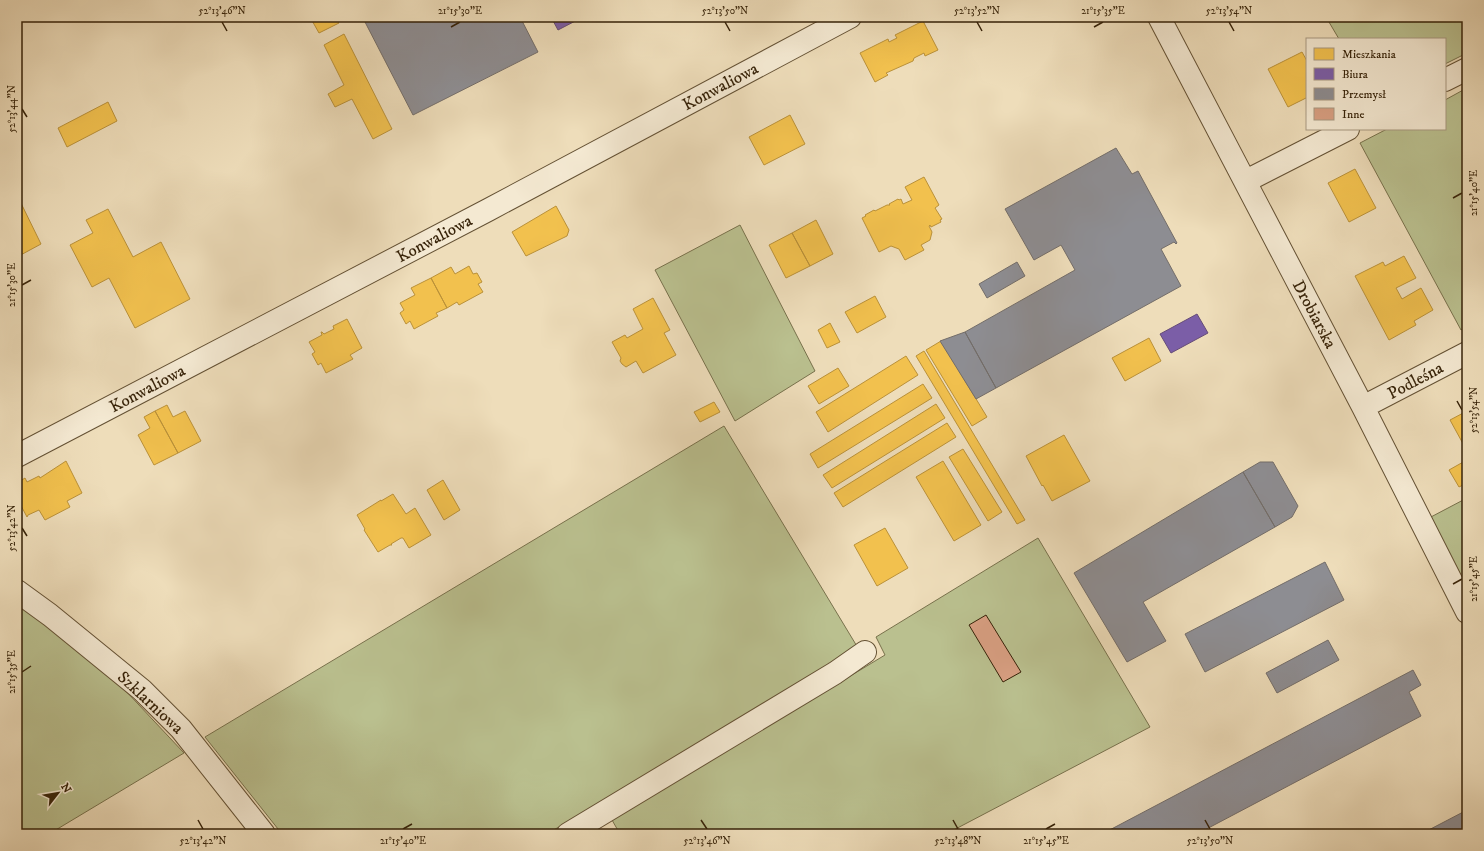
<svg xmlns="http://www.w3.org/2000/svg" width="1484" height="851" font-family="'IM FELL DW Pica',serif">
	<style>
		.green { fill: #bac08f; stroke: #78714c }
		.homes { fill: #f2c14e; stroke: #ba9139 }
		.offices { fill: #7b5ea7; stroke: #664c77 }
		.industry { fill: #8d8d92; stroke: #736d69 }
		.building { fill: #d89f82; stroke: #362208 }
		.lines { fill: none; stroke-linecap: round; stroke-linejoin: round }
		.minor-casing { stroke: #645134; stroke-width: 24 }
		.minor { stroke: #f4e9d2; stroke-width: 22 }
		.ticks { fill: none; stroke: #362208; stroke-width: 1.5 }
		.labels { text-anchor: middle; stroke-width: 4; stroke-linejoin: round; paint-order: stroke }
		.street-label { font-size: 17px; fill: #362208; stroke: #f4e9d2 }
		.neatline { fill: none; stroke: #362208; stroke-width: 1.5 }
		.ticks-label { font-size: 10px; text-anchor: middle; fill: #362208 }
	</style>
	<rect width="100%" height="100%" fill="#eeddba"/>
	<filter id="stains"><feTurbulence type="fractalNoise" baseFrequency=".005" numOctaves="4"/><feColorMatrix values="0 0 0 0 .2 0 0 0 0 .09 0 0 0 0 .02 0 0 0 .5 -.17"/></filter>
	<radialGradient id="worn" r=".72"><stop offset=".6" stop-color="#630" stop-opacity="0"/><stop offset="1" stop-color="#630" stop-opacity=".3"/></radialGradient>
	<path class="green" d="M1326,17H1467V53L1445,64V39H1339Z
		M1465,89L1467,94V326L1461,330L1360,143L1387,129H1445V100Z
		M740,225L815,371L735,421L655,270Z
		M724,426L858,648L547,834H282L205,737Z
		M1467,498V589L1429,518Z
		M1038,538L1150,727L946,834H620L612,820L885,655L876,637Z
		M17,604L108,672L184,753L49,834H17Z"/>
	<path class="homes" d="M310,17H335L339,23L319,33Z
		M923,21L938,50L925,56L924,53L914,58L913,61L886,73L888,75L875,82L860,53L888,39L889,42L897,38L895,35Z
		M344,34L392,129L373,139L352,99L335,107L328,94L344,85L324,45Z
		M1302,52L1307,61V100L1306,98L1288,107L1268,69Z
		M108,102L117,121L67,147L58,128Z
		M790,115L805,144L764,165L749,137Z
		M1355,169L1376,208L1349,222L1328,183Z
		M924,177L939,205L935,208L942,219L940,220L941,222L931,227L930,225L929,226L932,232L930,240L921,245L924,250L905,260L899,249L891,246L879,252L862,218L866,216L865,215L874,210L875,211L887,205H890L889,204L898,199L899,200L901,199L903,204L912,200L905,187Z
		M17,195L41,244L17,257Z
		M556,206L569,230L567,236L526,256L512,232Z
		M108,209L133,257L161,242L190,299L135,328L109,278L92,287L70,245L93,233L86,220Z
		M816,220L833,254L810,266L792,233Z
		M792,233L810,266L786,278L769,245Z
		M1404,256L1416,278L1396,288L1402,299L1421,288L1433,310L1414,321L1416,325L1389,340L1355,276L1383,262L1385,266Z
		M469,266L473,274L477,273L482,282L478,284L483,292L459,305L457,302L447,308L431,278L451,267L455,274Z
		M431,278L447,308L436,313L438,316L414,329L410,321L406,324L400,313L404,310L400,303L415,295L411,288Z
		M875,296L886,317L857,333L845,312Z
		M653,298L670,330L664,333L676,355L643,373L636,361L626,367L622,364L620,361L621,358L612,342L625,335L627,338L643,329L633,309Z
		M347,319L362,348L350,355L353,359L326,373L321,363L318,365L312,354L315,352L309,342L322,335L321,332H322L324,334L334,329L333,326Z
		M830,323L840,342L827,348L818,330Z
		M1149,338L1161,361L1125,381L1112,358Z
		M941,341L987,417L972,426L926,350Z
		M924,351L1025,520L1017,524L916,356Z
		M906,356L918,375L828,432L816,412Z
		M838,368L849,386L819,404L808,386Z
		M923,384L932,398L818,468L810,454Z
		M714,402L720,412L700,422L694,412Z
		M936,404L945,418L832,488L823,475Z
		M167,405L173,417L185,411L201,441L178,453L155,411Z
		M155,411L178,453L154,465L138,435L150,428L144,417Z
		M1467,411V451L1450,420Z
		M947,423L956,437L843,507L834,493Z
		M1064,435L1090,481L1052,501L1043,485L1042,486L1026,456Z
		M963,449L1002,512L988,521L949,457Z
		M66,461L82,493L67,501L70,507L45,520L39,510L28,515L27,517L17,498V483L25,478L27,482L39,476L40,478Z
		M943,461L981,525L954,541L916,477Z
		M1465,461L1467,462V483L1459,487L1449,470Z
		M443,480L460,510L444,520L427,490Z
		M393,494L406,514L415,508L431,535L409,548L403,538H401L391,544L392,545H390L378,552L364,530L365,529L357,515L381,500V501Z
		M885,528L908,568L877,586L854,545Z"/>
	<path class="offices" d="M551,17H583L558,30Z
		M1197,314L1208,333L1171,353L1160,334Z"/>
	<path class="industry" d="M370,17H520L538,52L413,115L365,22L371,19Z
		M1116,148L1132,174L1138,171L1177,243L1176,244L1174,242L1161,249L1181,286L996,388L965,332L1075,270L1061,245L1034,260L1005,209Z
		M1017,262L1025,276L987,298L979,284Z
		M965,332L996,388L976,399L940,341Z
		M1260,462H1273L1298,506L1292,517L1275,527L1243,472Z
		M1243,472L1275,527L1143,602L1166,641L1127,662L1074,573Z
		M1325,562L1344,600L1205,672L1185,634Z
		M1328,640L1339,660L1277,693L1266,673Z
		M1413,670L1421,685L1409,692L1421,716L1197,834H1102Z
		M1467,810V834H1421Z"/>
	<path class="building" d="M986,615L1021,672L1003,682L969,625Z"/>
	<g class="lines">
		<defs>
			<path id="minor" d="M1159,17L1363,407L1467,612
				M1445,80L1467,69
				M1246,181L1348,129
				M1363,407L1467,353
				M17,456L488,210L850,17
				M17,591L50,615L142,690L181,729L264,834
				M568,834L835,673L865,652"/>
		</defs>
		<use href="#minor" class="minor-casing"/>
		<use href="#minor" class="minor"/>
	</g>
	<path class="ticks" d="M222,22L227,31M725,22L730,31M977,22L982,31M1229,22L1234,31M451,27L460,22M1094,27L1103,22M22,109L27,117M1453,198L1462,193M22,285L31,280M1457,401L1462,410M22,528L27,536M1453,584L1462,579M22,672L31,666M198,820L203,829M701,820L707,829M953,820L958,829M1205,820L1210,829M403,829L412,824M1046,829L1055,824"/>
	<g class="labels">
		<g class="street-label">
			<text transform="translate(720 86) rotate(-28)" y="6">Konwaliowa</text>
			<text transform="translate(434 238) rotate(-28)" y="6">Konwaliowa</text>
			<text transform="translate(1315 314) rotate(62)" y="6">Drobiarska</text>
			<text transform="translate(1415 380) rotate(-28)" y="6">Podleśna</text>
			<text transform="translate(147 388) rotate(-28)" y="6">Konwaliowa</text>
			<text transform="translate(151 702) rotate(43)" y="6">Szklarniowa</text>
		</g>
	</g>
	<rect width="1484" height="851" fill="none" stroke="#eeddba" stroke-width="44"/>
	<rect x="1306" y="38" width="140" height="92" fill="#f4e9d2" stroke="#a89981"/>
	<rect x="1314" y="48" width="20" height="12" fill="#f2c14e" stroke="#a89981"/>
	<text x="1342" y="58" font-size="12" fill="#362208">Mieszkania</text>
	<rect x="1314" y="68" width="20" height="12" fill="#7b5ea7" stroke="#a89981"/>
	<text x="1342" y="78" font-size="12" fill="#362208">Biura</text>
	<rect x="1314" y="88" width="20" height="12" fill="#8d8d92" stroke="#a89981"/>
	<text x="1342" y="98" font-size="12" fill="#362208">Przemysł</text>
	<rect x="1314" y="108" width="20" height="12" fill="#d89f82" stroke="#a89981"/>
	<text x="1342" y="118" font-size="12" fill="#362208">Inne</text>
	<g transform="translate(58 793) rotate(59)" stroke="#f4e9d2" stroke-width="3" paint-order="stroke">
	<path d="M0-3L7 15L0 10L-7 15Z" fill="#362208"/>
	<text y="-6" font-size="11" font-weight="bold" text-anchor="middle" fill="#362208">N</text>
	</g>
	<rect x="22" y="22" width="1440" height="807" class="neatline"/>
	<g class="ticks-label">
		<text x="222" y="14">52°13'46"N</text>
		<text x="460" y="14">21°15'30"E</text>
		<text x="725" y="14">52°13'50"N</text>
		<text x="977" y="14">52°13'52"N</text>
		<text x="1103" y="14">21°15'35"E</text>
		<text x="1229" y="14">52°13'54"N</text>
		<text transform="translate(11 109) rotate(-90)" y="4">52°13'44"N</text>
		<text transform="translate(1473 193) rotate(-90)" y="4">21°15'40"E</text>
		<text transform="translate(11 285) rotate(-90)" y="4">21°15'30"E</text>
		<text transform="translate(1473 410) rotate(-90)" y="4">52°13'54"N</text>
		<text transform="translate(11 528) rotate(-90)" y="4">52°13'42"N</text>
		<text transform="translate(1473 579) rotate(-90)" y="4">21°15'45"E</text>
		<text transform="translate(11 672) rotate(-90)" y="4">21°15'35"E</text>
		<text x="203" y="844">52°13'42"N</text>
		<text x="403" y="844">21°15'40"E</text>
		<text x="707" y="844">52°13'46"N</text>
		<text x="958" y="844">52°13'48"N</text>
		<text x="1046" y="844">21°15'45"E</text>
		<text x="1210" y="844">52°13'50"N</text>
	</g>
	<rect width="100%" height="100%" filter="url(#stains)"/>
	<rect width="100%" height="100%" fill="url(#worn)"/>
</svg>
